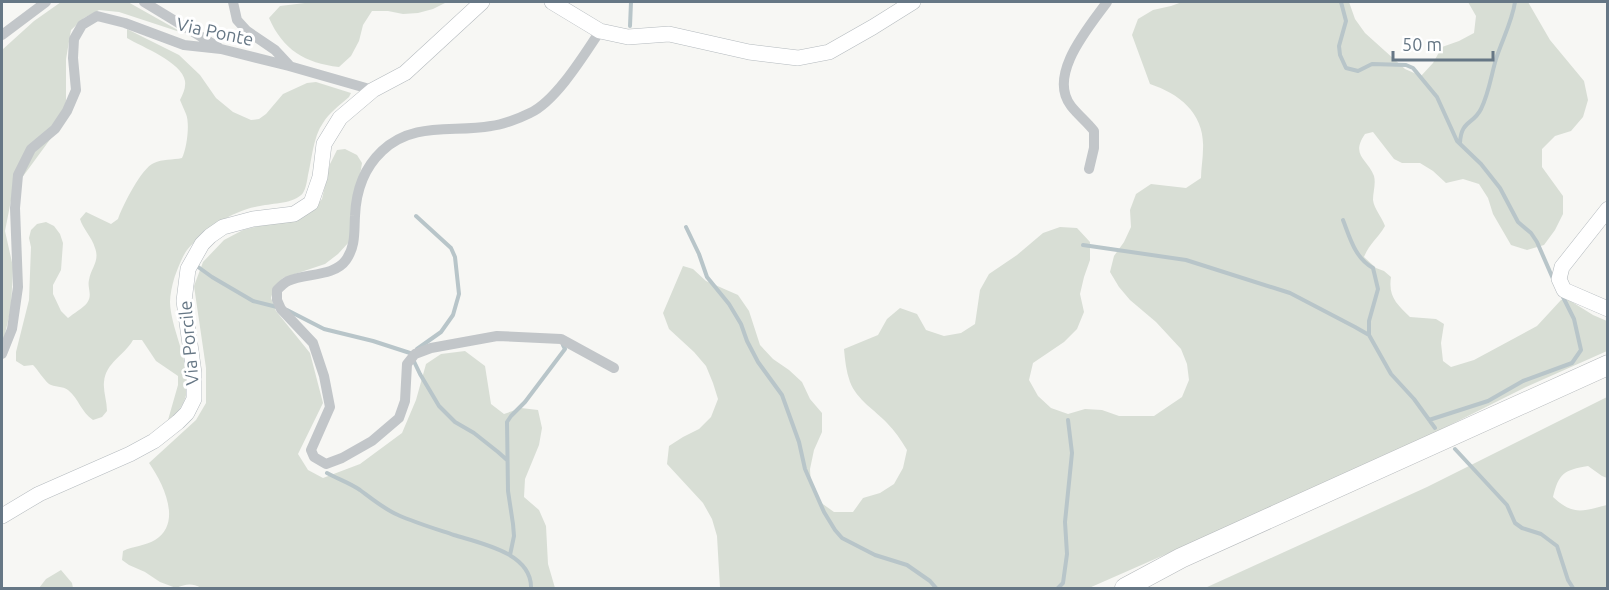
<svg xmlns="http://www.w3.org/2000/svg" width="1609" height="590" font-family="Ubuntu,sans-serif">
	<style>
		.green { fill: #d8ded5 }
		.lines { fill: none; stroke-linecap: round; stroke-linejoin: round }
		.stream { stroke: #b8c5c9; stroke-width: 4 }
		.secondary-casing { stroke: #b4babe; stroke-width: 16 }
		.highway-casing { stroke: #b5b9bc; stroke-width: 21 }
		.street { stroke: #c2c6c9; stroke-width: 10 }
		.secondary { stroke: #fff; stroke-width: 15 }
		.highway { stroke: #fff; stroke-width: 20 }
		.labels { text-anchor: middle; stroke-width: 6; stroke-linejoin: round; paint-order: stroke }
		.street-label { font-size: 18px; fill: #667785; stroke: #fff }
	</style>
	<rect width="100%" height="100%" fill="#f7f7f4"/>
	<path class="green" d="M61,2H128L183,33L119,12L99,10L84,18L71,30L66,59V101L57,130L13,190L5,231L13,267L11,308L2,347V50L34,21Z
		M313,2H447L433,9L418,13L403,14L388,11H372L363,25L359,41L351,56L339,67C305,63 283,50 269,18L280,6Z
		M1182,2H1349L1355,19L1365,33L1405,69L1421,76L1433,63L1442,47L1459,41L1474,33L1476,16L1468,2H1528L1550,40L1584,81L1588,100L1583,117L1571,131L1555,136L1542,149V167L1563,196V214L1555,230L1544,245L1527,250L1511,245L1493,214L1488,198L1479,184L1463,179L1446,183L1433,171L1420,163H1402L1394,159L1373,132L1365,134C1350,156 1368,159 1374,176C1376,184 1373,192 1373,200C1374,209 1382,217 1385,226C1378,238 1369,244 1364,257L1376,268L1384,271L1391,277C1388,297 1397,304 1410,317L1436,319L1444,324L1441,343L1443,361L1451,367L1474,360L1537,326L1561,300H1569L1593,315L1607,321V351L1526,387L1378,461L1089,588H720L717,536L712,519L703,503L667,464L669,446L683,437L699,429L711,417L718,399L713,383L706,366L694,352L669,329L663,313L683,266L693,269L706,281L738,295L749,311L760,345L773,359L789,370L802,382L810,399L822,413V432L814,450L810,469L811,487L820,502L834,512H853L863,498L880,493L894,484L903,468L907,450C901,440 895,431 887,423C875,410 857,400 850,382C846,371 845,360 844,349L878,335L887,319L900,308L917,314L926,330L944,336L961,333L975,324L980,290L989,274L1017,255L1043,233L1060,227L1077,228L1090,242V260L1084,277L1080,294L1084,312L1077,329L1064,342L1033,363L1029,380L1038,396L1051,408L1068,414L1085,409L1102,410L1119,416H1154L1182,397L1189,380L1187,364L1181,349L1156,322L1130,300L1119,287L1110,272L1114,256L1124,242L1131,227L1130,210L1136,194L1151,184L1186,188L1201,178C1201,168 1203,159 1203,149C1205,114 1180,94 1150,84L1132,35L1138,19L1153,10L1171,6Z
		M127,29L179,55L200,75L216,98L233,112L251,120L259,119L266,114L283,94L307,83L316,82L351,93L349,97C340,105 329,113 323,123C313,137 312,159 308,175C307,181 306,188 303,193C294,204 273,203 260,206C233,210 205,229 187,250C182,257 177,270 174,279C172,286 170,295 170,302C171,340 210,392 168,420L178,385V376L156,361L142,340H133C124,356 106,362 104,382C103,391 107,401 107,411L102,417L93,420C81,412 79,399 68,390C63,386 54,387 49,384C44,380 38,370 33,365L24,366L16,361V352L29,300L31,247L29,238L31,230L37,224L46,222L54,226L60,234L63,243L61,270L53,285V294L61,311L68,318C74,313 83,308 87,303C93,295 87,288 89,280C91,268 100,261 95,248C92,237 83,229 80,219L86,212L111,224L118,219C122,207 142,167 154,163C162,159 173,160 182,158C187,148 190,123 186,114C184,109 182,105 180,100C183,94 186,88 185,81C182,62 142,47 127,38Z
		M345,149L357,155L362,163L349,242L338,254L325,264L283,278L274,288L271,298L276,311L310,353L323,403L298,454L308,470L323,478L360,464L402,433L416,400L426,364L441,354L465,351L485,366L491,404L504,414L521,408L538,410L542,428L539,445L525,479L524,497L539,510L546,526L548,564L555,588H201C192,583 186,584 176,588L160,582L145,572L129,565L122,560L123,551C133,546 145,546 155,540C183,523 163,483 149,463L196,420L206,403V368L194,286L203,262L224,240L243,230L310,213L322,199L330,164L337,150Z
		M1607,397V478L1602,476L1588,466C1564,470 1559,473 1553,497C1573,516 1583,511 1607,505V588H1205L1427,487Z
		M61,570L72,583L73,588H39L46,579Z"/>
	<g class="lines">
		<path class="stream" d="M1341,2L1346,21L1339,46L1340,55L1346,68L1358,71L1372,64L1406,65L1413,68L1437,97L1457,141L1481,164L1500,188L1518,222L1531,233L1537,242L1554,281
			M630,26L631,2
			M1460,143C1461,120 1473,125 1481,109C1489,93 1491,76 1496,59C1502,40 1512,22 1515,2
			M416,216L451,248L455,257L459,294L453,315L441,332L417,349
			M1343,220C1350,238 1355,258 1373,268L1378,289L1369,321V335
			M686,227L699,254L707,277L729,304L741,324L747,341L758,362L782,395L799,442L805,469L824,512L835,530L842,538L875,555L907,565L930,581L936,588
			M1083,245L1186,260L1290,293L1355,327L1369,335L1391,374L1414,399L1435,428
			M194,264L212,277L253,301L277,307
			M287,310L324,329L373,341L410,353L420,374L439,406L455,422L474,433L498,452L507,460
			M1429,420L1488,401L1523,381L1572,363L1581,350L1574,319L1562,295
			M1455,449L1507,505L1515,523L1522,528L1541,534L1557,546L1568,580L1573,588
			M327,473C338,479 350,483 360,490C372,499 384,509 398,515C416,523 436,529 454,535C480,543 532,553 531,588
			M510,555L514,536L513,524L508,491L507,422L511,416L525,402L565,349L563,345
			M1058,588L1063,583L1067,554L1065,522L1072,453L1068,420"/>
		<defs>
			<path id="secondary" d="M552,2L600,31L628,37L669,34L749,52L798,58L829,52L873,27L913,2
				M1608,209L1562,267L1559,279L1564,290L1608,309
				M2,516L39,494L130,454L154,441L178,422L187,413L194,399V373L184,301L188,269L202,244L210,236L223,227L253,219L294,214L311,203L320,177L324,144L340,118L373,90L405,73L482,2"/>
			<path id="highway" d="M1125,588L1181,558L1608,365"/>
		</defs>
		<use href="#secondary" class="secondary-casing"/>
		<use href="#highway" class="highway-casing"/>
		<path class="street" d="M144,2L218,47
			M233,2L237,20L247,31L275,50L289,65
			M600,31C584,55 556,101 530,113C520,118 502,125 491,126C453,133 414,121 382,151C364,168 356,191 355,216C354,231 356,246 346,260C334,277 305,273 288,281C284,283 280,287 277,290V300L281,309L313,343L324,376L330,407L311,450L314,457L326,464L342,458L372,441L399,418L405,401L407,364L415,354L431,348L497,336L561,339L614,368
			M2,35L46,2
			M1089,169L1094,148V131C1087,122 1078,115 1071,106C1047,75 1089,27 1107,2
			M2,354L12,329L18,287L15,208L18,175L31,149L55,129L67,111L76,90L73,58L74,39L82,25L97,16L125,23L184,45L221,49L289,66L373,90"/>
		<use href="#secondary" class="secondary"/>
		<use href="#highway" class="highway"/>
	</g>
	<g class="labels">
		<g class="street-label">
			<text transform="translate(215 32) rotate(12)" y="6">Via Ponte</text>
			<text transform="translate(189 343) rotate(-95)" y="6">Via Porcile</text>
		</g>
	</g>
	<rect width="1609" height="590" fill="none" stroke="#667785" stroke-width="6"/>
	<path d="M1393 51v9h100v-9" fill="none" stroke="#667785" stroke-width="3"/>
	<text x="1402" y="51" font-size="18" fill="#667785" stroke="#ffffff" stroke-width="4.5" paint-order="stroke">50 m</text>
</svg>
